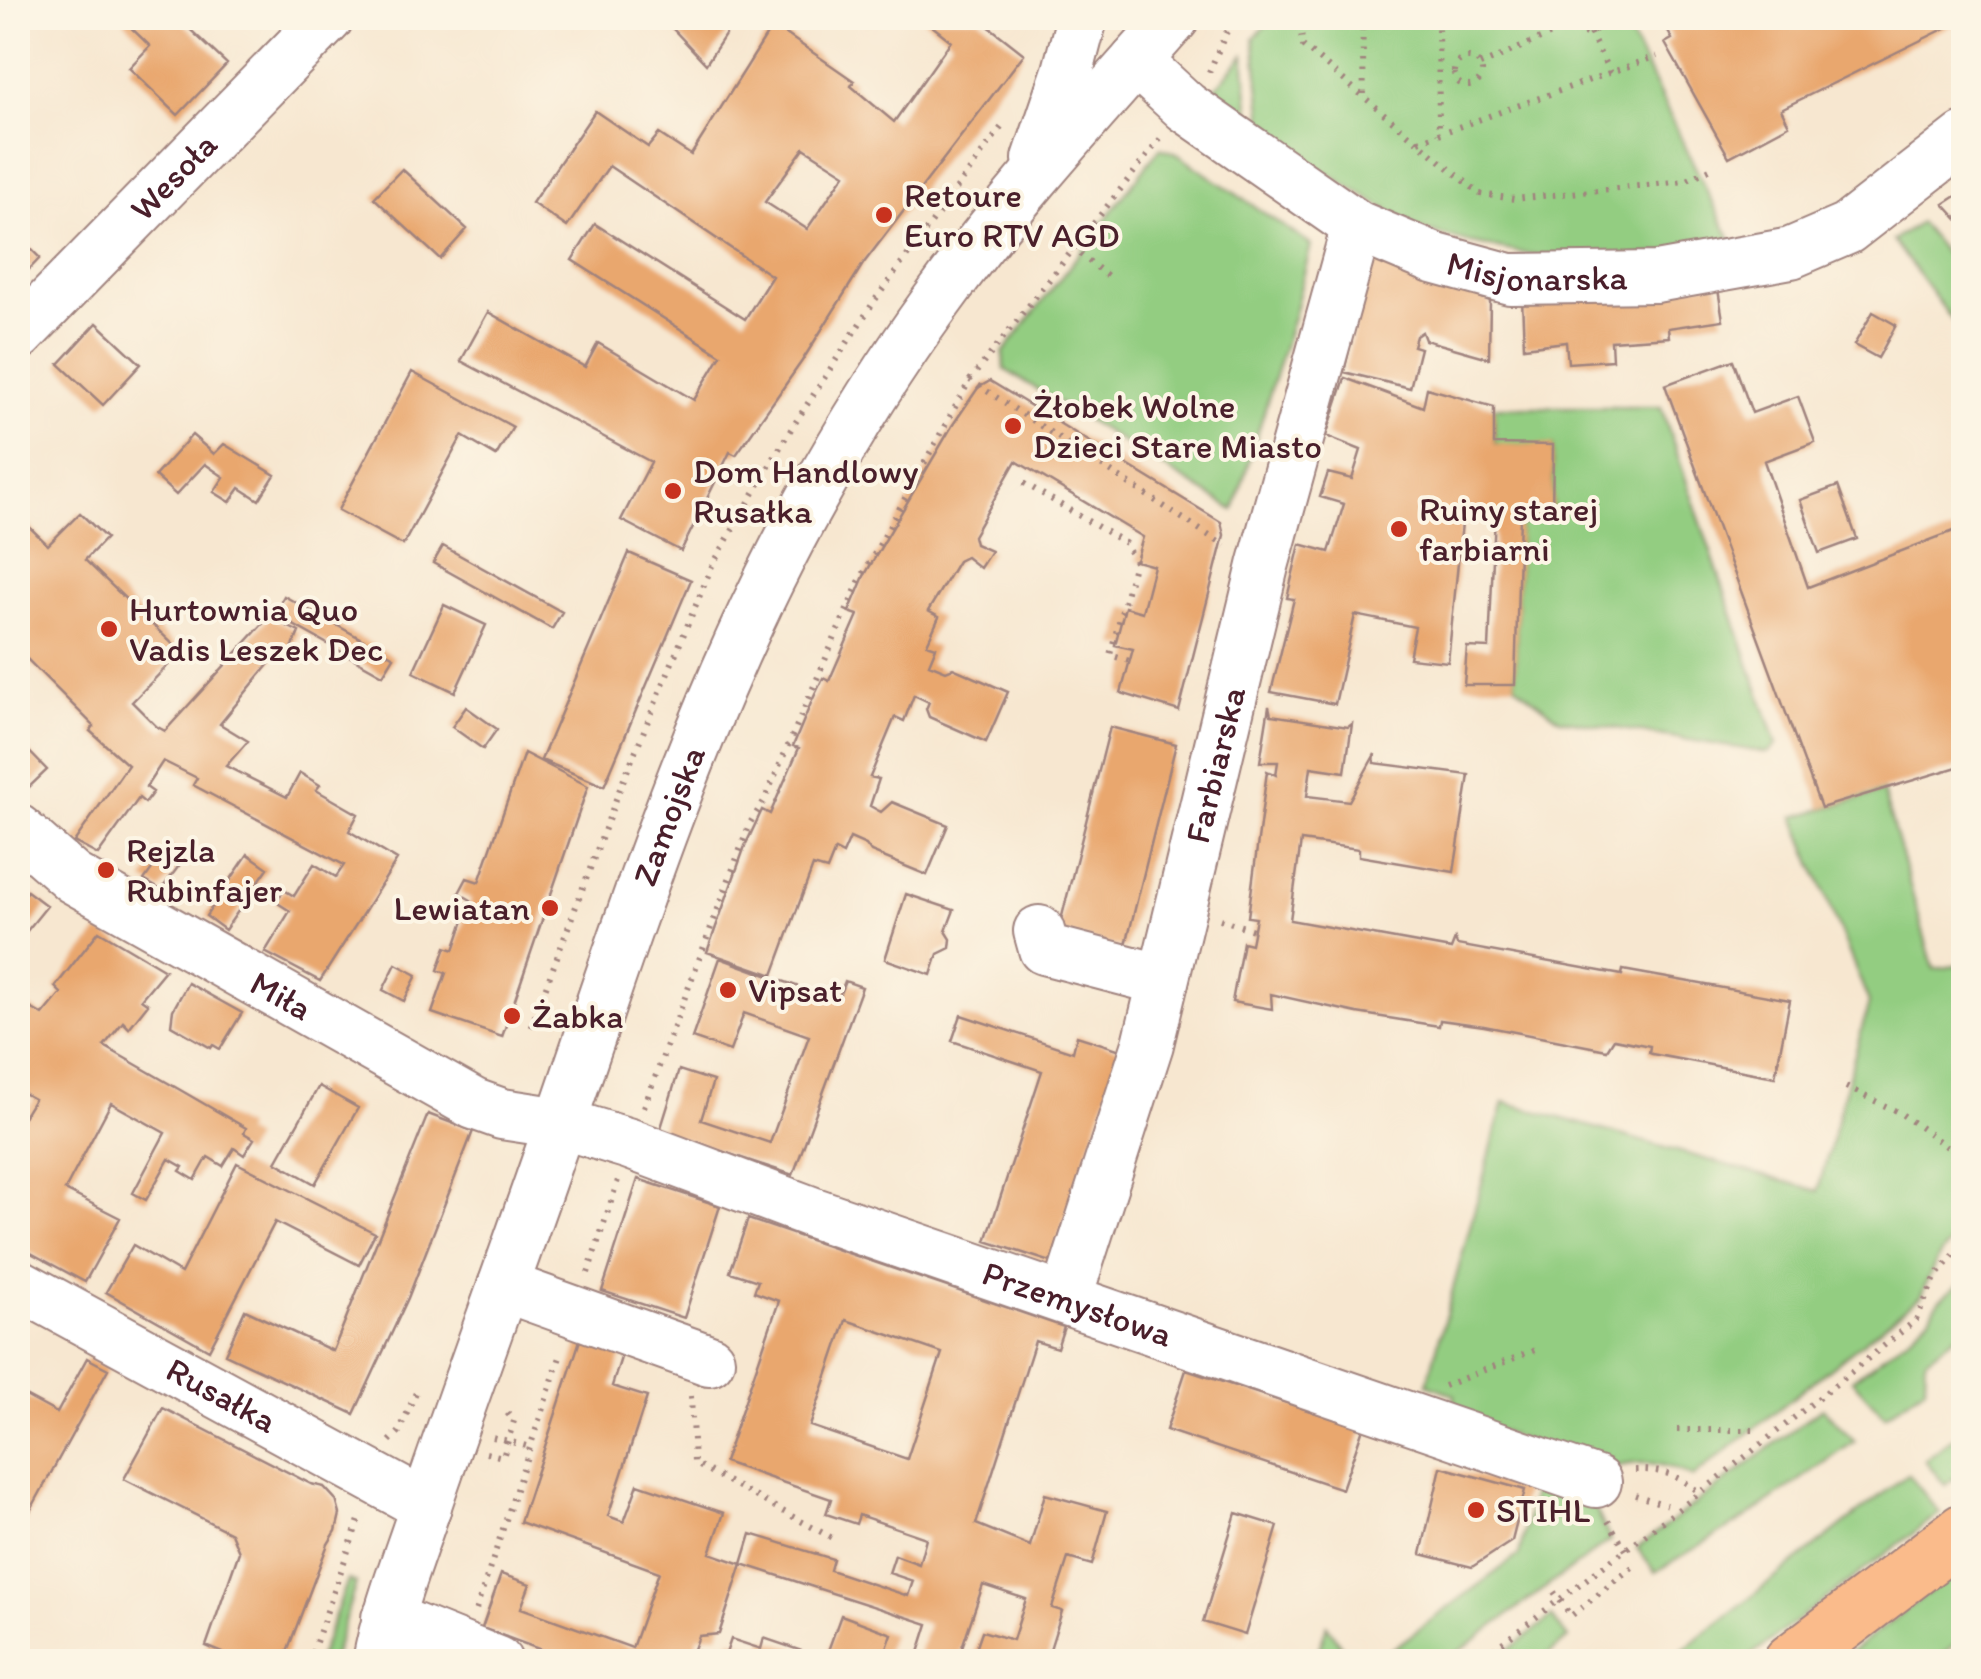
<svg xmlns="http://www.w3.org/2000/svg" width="1981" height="1679" font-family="Itim,sans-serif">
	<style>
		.green { fill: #93cd81; stroke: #6e7656; stroke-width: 2.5 }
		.building { fill: #e9a76e; fill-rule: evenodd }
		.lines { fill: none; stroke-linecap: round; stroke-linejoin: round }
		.minor-casing { stroke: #a0837e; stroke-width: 54 }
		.major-casing { stroke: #a0837e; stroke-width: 59 }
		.path { stroke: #a0837e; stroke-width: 6; stroke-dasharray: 2.5 8; stroke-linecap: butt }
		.minor { stroke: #fff; stroke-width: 50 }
		.major { stroke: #fabb8b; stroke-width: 55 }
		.poi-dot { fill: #c8321e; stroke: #fcf5e5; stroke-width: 4 }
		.labels { text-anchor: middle; stroke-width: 8; stroke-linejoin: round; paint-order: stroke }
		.street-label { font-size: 35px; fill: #4a1f2b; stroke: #fcf5e5 }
		.poi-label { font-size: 35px; fill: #4a1f2b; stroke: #fcf5e5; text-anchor: start }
	</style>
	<rect width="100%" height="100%" fill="#fcf5e5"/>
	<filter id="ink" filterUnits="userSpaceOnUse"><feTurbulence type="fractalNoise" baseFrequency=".01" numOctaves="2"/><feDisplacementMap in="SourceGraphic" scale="20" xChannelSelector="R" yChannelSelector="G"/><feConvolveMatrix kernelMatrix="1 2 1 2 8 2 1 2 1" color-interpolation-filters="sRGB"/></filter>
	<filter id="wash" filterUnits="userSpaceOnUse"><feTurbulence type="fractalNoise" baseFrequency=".0048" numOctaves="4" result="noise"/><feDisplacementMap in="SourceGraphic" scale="40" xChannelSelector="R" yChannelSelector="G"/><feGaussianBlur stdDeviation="2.25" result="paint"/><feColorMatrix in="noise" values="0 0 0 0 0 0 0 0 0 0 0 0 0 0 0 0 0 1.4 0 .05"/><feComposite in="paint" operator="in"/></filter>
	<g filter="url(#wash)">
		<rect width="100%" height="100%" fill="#f7e7d0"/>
		<path class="green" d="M1273,18H1622L1732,242L1621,259L1533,255L1471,243L1417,228L1284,147L1264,131L1254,38Z
			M1244,55L1251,126L1207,98Z
			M1160,148L1174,152L1311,245L1294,314L1234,510L1004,369L1003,353Z
			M1920,223L1963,276V335L1893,240Z
			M1494,407H1661L1777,744L1768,753L1560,719L1515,685L1520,516L1552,515L1553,446L1495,444Z
			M1883,792L1934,969L1963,965V1233C1939,1248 1931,1271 1921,1296L1693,1477C1660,1460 1641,1460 1606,1469L1453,1415L1455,1395L1427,1384L1504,1102L1818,1191L1869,1002L1794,817Z
			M1963,1281V1330L1926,1359L1925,1387L1885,1416L1852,1380L1907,1338L1930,1317L1939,1300Z
			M1822,1408L1855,1441L1746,1518L1655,1572L1637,1548Z
			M1963,1430V1489L1954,1478L1945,1485L1925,1460Z
			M1908,1474L1940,1513L1743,1661H1669Z
			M1536,1480L1590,1496L1610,1540L1446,1661L1375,1662L1519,1555Z
			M1963,1567V1638L1933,1661L1837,1662Z
			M348,1580L356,1583L332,1661H318Z
			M1552,1617L1568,1638L1541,1661H1494Z
			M1327,1625L1351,1661H1315Z"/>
		<g id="blocks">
			<path class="building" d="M127,18H178L227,64L178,115L129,68L150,46L124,21Z
				M655,18H724L733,23L706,64L673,29Z
				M922,18H978L1024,54L863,264L802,361L736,455L730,452L681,551L621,520L651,462L461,361L488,312L585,367L598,343L694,400L721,355L572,260L595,224L745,319L772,276L609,166L567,227L532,203L595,111L648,147L659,134L691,155L773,25L854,81L851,86L894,122L951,41ZM804,148L845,174L807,229L765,202Z
				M1661,18H1964V19L1781,109L1789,125L1729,157L1665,43L1672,39Z
				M402,169L467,229L440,259L374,198Z
				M1964,191V226L1944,204Z
				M18,236L40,258L18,281Z
				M1379,259L1490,301L1489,358L1425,340L1422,332L1416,336L1413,346L1420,348L1410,388L1344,372L1369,264Z
				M1717,283L1723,320L1668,328L1669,337L1611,341L1612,360L1568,363L1566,342L1524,347L1522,299Z
				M1873,312L1896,325L1878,358L1854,345Z
				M97,323L141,364L103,405L59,364Z
				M1733,360L1752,413L1798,396L1815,442L1764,461L1808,587L1964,527V765L1821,808L1665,385Z
				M412,372L513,427L496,456L462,436L403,545L338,510Z
				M1345,378L1423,407L1427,388L1494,407V444L1553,445L1552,516H1520L1515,685H1464L1467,647L1489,648L1495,515L1463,513L1448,662L1409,658L1415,627L1355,615L1335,704L1271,692L1294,599L1287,598L1300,544L1329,552L1344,504L1320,497L1328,473L1352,479L1361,450L1326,436Z
				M990,381L1221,522L1224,535L1179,711L1121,693L1133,649L1115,645L1125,607L1142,612L1154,566L1136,561L1143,537L1016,461L973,536L975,544L991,551L980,568L966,557L958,561L928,611L939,617L927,644L936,647L929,664L946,671L953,668L1008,692L986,742L929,717L926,709L929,702L914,695L904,721L895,717L870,777L879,779L870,806L881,812L892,802L948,825L927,875L871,852L866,845L850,838L843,854L835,850L827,870L813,866L773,975L707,952L745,846L762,810L770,814L799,748L793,746L811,703L823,678L829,681L858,615L849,612L864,576L952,426L978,388Z
				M192,435L214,454L224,444L275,475L259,500L240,488L230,502L214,492L224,477L205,464L176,495L155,476Z
				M1838,486L1857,539L1819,553L1800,500Z
				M80,513L106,538L85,560L181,652L132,702L156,726L165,731L269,617L299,632L288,659L277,654L220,724L248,741L226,766L287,797L300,773L320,785L316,790L358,814L349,831L397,860L320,981L265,952L290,911L276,902L284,890L294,896L314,864L336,877L344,865L193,785L197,778L163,761L146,787L153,792L145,803L139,798L98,855L74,842L128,765L90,731L94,726L18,650V516L48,545Z
				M443,546L562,612L552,629L433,563Z
				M629,553L691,580L604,786L541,760Z
				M284,596L394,657L383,675L274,614Z
				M444,605L486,625L455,692L413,672Z
				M1269,706L1271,715L1348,727L1352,724L1345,772L1311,767L1307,796L1349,801L1375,754L1374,763L1469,775L1454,872L1359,856V849L1301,841L1290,920L1451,949L1455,939L1457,945L1622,975L1623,970L1790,1000L1775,1077L1652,1054L1649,1053L1650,1046L1614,1039L1607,1050L1484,1026L1440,1020L1439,1026L1357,1013L1271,994L1272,1009L1232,1002L1243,942L1251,944L1256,918L1248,917L1267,771L1276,775L1278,762H1260Z
				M466,707L497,729L483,749L452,727Z
				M1110,727L1176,744L1125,949L1058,932Z
				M18,740L47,770L24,792L18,785Z
				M524,753L588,786L502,1037L432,1013L446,973L438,970L446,947L454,950L471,900L459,893L467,878L479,882Z
				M168,846L184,859L161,890L144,880Z
				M248,854L268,868L225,930L206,916Z
				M27,891L47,906L18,942V903Z
				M906,894L954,910L946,931L951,939L950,948L938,954L931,975L885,959Z
				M99,931L165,970L141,999L148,1004L129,1028L123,1022L104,1046L246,1128L244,1133L254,1139L244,1155L234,1148L223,1166L208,1157L195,1180L180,1171L183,1167L169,1159L146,1200L133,1193L165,1133L111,1103L65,1190L120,1218L85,1282L18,1246V1125L34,1099L18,1090V1001L43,1015L61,993L55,987Z
				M720,958L837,1001L845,981L862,987L793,1175L660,1131L679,1070L713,1081L701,1120L770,1143L809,1036L744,1013L730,1051L692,1038Z
				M396,964L417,975L404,1001L383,990Z
				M188,983L242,1013L220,1049L213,1045L211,1048L171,1025L173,1010Z
				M961,1015L1073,1052L1077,1036L1121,1050L1051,1262L986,1241L1042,1071L952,1041Z
				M319,1086L358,1108L315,1184L276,1162Z
				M428,1114L473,1131L408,1298L354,1414L225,1354L245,1310L333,1351Z
				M237,1163L375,1233L359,1265L275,1222L209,1350L106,1292L133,1245L181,1273Z
				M638,1179L720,1206L684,1318L602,1291Z
				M748,1219L1064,1327L1057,1348L1035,1341L976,1524L1030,1546L1045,1494L1107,1511L1092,1565L1068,1558L1052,1608L1062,1611L1046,1662L972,1660L982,1631L1013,1640L1026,1599L983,1585L957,1662H916L928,1624L742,1564L751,1534L833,1559L830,1570L908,1596L913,1581L889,1573L895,1555L919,1564L926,1538L859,1515L856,1524L826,1514L831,1499L724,1462L779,1301L754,1292L758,1281L730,1272ZM846,1320L942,1353L907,1459L810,1426Z
				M583,1331L625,1345L612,1386L647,1397L608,1516L624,1522L638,1484L724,1513L710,1553L742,1564L719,1634L699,1636L694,1649L722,1662H574L482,1628L501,1574L530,1584L521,1608L632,1648L659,1572L520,1522Z
				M87,1358L108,1369L18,1533V1454L20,1449L18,1445L24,1432L18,1428V1392L57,1413Z
				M1186,1370L1363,1428L1342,1489L1166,1430Z
				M163,1408L311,1484L324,1487L336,1500L340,1514L336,1531L328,1544L283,1662H220L223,1653L206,1646L239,1552L231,1533L124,1479Z
				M1441,1467L1525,1490L1512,1541L1472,1567L1421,1554Z
				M1236,1513L1278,1526L1245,1635L1203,1622Z
				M841,1615L892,1634L882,1662H723L731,1639L761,1649L764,1638L825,1659Z"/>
		</g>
	</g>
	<g filter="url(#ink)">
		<use href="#blocks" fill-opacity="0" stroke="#a0837e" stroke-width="2.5"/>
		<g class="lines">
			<defs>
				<g id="minor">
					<path id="s1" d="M1136,61L1186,107L1357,226L1433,258L1510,279L1656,277L1791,253L1847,229L1964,138"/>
					<path d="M1038,159L1068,71L1082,18"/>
					<path id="s2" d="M18,335L328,18"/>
					<path id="s3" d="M18,830L73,878L474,1104L502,1114L561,1123L630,1144L814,1213L1596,1482"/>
					<path d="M1039,931L1044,949L1163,980"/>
					<path id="s4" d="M18,1284L426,1506"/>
					<path d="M503,1286L709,1360"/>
					<path id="s5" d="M1066,1299L1148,1044L1263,566L1357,226"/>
					<path d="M387,1618L497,1662"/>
					<path id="s6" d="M378,1662C388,1607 410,1555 427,1502C460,1405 495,1310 529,1213C615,972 686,723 812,498C849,431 891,364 936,302C1008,202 1093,110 1174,18"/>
				</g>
				<path id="major" d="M1791,1662L1964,1531"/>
			</defs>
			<use href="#minor" class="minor-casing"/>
			<use href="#major" class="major-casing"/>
			<path class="path" d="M1309,18L1300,27L1303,46L1480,194L1515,199L1685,181L1710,169
				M1362,18L1364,96
				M1438,18L1439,134
				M1572,18L1574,28L1586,34L1595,30L1599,18
				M1590,33L1610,73
				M1454 72a14 14 0 1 1 28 0a14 14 0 1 1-28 0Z
				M1480,65L1572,25
				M1209,72L1226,33L1240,18
				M1419,141L1657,56
				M1072,248L1113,280
				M970,380L1161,138
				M1024,483L1125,543L1135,562L1110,655L1133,662
				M1220,919L1253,930
				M531,1027L619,791L712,566L786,437L875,300L1003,125
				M1846,1087L1900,1113L1964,1159
				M644,1107L750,823L764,801L859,582L970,380L1225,546
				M588,1273L618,1180
				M1444,1386L1540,1348
				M691,1396L694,1463L834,1539
				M1677,1430H1761
				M493,1437L530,1447
				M390,1441L399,1432L417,1390L421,1388
				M486,1453L503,1457L514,1421L503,1408
				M1635,1470C1662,1469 1680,1476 1700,1493
				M1635,1495L1666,1505
				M1608,1521L1626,1550
				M1554,1592L1571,1616L1635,1565
				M476,1610L562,1351
				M538,1653L560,1662
				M309,1662L360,1517
				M1477,1662L1700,1493L1916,1320L1936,1276L1964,1243"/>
			<use href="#minor" class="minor"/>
			<use href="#major" class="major"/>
		</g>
	</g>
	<g class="poi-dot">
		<circle cx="884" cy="215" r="10"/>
		<circle cx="1013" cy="426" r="10"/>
		<circle cx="673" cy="491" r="10"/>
		<circle cx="1399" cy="529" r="10"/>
		<circle cx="109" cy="629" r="10"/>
		<circle cx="106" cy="870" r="10"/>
		<circle cx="550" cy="908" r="10"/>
		<circle cx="728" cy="990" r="10"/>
		<circle cx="512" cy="1016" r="10"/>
		<circle cx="1476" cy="1510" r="10"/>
	</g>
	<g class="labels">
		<g class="street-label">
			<text dy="12" stroke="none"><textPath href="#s2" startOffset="222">Wesoła</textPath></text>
			<text dy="12" stroke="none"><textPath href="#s1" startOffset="465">Misjonarska</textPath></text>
			<text dy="12" stroke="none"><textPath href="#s5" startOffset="555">Farbiarska</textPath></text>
			<text dy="12" stroke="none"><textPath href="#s6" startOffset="895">Zamojska</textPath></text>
			<text dy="12" stroke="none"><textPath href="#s3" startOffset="312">Miła</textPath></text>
			<text dy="12" stroke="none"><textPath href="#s3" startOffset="1170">Przemysłowa</textPath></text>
			<text dy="12" stroke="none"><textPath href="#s4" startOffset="232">Rusałka</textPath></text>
		</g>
		<g class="poi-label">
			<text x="904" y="207">Retoure<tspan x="904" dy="40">Euro RTV AGD</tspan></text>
			<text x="1033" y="418">Żłobek Wolne<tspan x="1033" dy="40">Dzieci Stare Miasto</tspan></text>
			<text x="693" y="483">Dom Handlowy<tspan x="693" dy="40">Rusałka</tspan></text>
			<text x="1419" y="521">Ruiny starej<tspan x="1419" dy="40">farbiarni</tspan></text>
			<text x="129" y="621">Hurtownia Quo<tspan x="129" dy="40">Vadis Leszek Dec</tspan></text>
			<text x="126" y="862">Rejzla<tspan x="126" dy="40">Rubinfajer</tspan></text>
			<text x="530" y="920" text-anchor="end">Lewiatan</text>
			<text x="748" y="1002">Vipsat</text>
			<text x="532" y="1028">Żabka</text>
			<text x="1496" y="1522">STIHL</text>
		</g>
	</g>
	<rect width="1981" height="1679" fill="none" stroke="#fcf5e5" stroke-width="60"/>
</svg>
